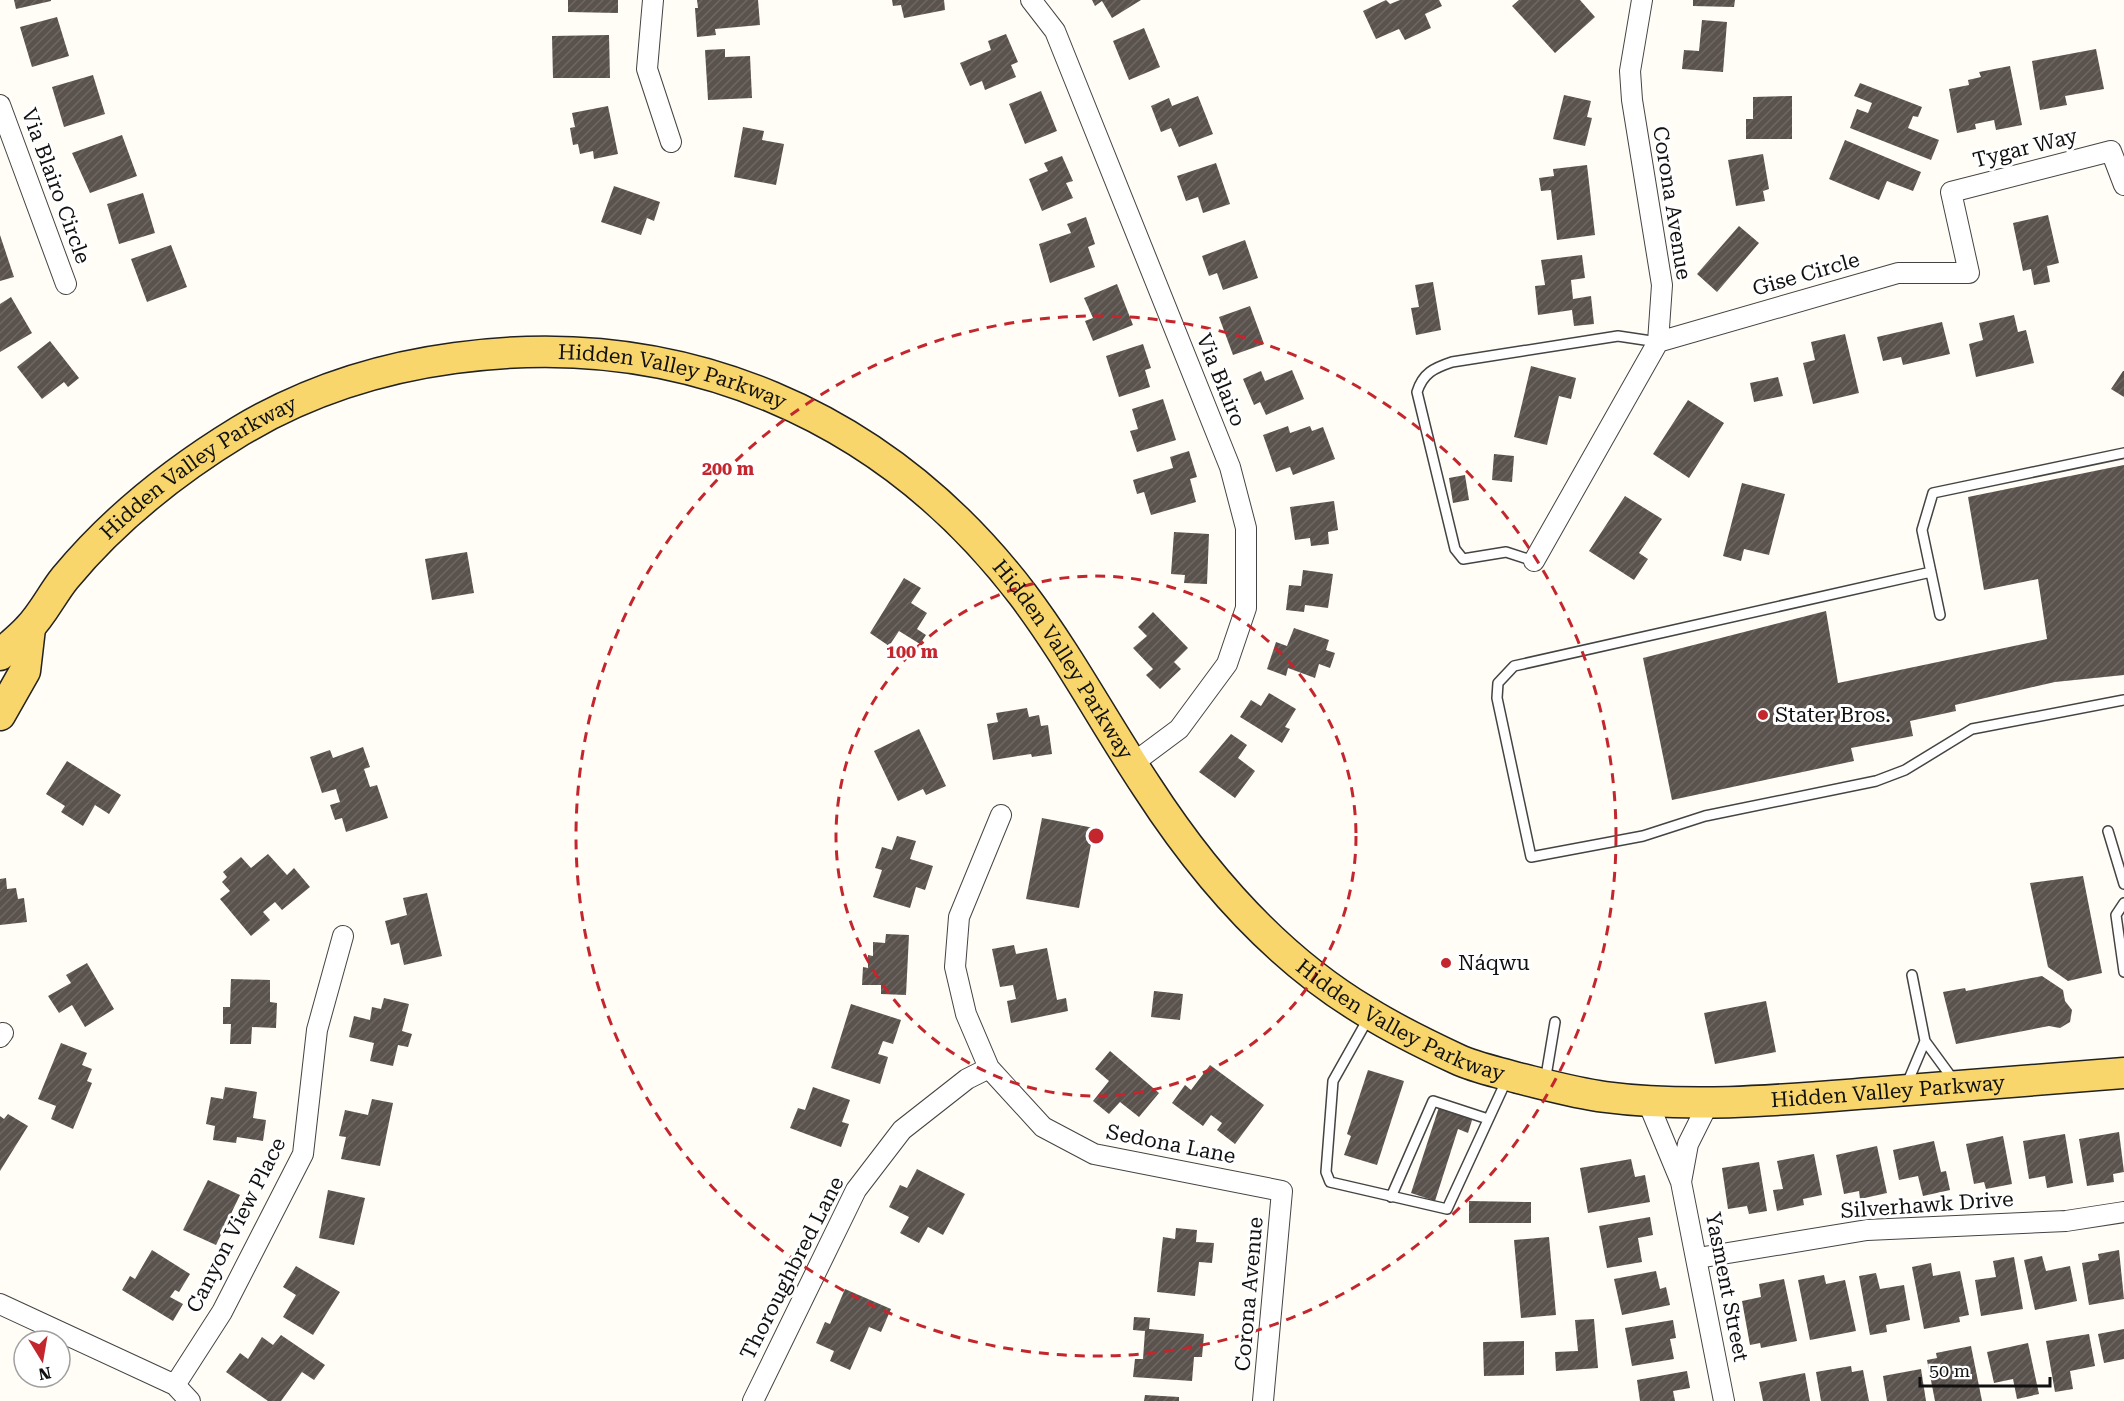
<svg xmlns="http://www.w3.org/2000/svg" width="2124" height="1401" font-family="'Roboto Serif',serif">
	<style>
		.building { fill: url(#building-hatch) }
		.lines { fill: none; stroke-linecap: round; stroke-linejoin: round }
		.lane-casing { stroke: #444; stroke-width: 12 }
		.street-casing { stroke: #444; stroke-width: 22 }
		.primary-casing { stroke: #222; stroke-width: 33 }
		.lane { stroke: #fff; stroke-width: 9 }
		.street { stroke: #fff; stroke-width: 20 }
		.primary { stroke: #f9d66b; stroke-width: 30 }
		.ring { fill: none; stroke: #c4262e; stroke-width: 3; stroke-dasharray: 10 8 }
		.poi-dot { fill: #c4262e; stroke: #fff; stroke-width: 2 }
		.labels { text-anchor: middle; stroke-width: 6; stroke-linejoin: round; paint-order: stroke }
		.street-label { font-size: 21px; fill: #111; stroke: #fff }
		.poi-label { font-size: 21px; fill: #111; stroke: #fff; text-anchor: start }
		.centre { fill: #c4262e; stroke: #fff; stroke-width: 3 }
		.ring-label { font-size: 18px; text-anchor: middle; font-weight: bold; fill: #c4262e; stroke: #fff; stroke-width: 6; stroke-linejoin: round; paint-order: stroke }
	</style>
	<defs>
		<pattern id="building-hatch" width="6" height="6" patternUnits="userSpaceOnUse" patternTransform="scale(1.5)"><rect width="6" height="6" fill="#5a524d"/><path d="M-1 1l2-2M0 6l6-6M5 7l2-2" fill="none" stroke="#6d6662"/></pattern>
	</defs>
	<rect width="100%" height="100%" fill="#fffdf5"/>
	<path class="building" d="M14,0H51V1L16,9Z
		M568,0H618V13L568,12Z
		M697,0H758L760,25L715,29L716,35L697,37L695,8H698Z
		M892,0H944L945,10L904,18L901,5L893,6Z
		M1092,0H1141L1112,18L1102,1L1095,6Z
		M1386,0L1390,4L1400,0H1439L1442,6L1425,14L1431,28L1405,40L1399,29L1376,39L1363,11Z
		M1519,0H1580L1595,17L1555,53L1512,6Z
		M1693,0H1735L1734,7L1693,6Z
		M57,17L69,56L32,67L20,27Z
		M1702,20L1727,22L1723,72L1682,69L1684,50L1699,51Z
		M1144,28L1160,67L1129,80L1113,41Z
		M1006,34L1018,62L1011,65L1016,77L985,90L982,81L970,86L960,63L991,50L988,41Z
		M609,35L610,78H553L552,36Z
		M725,49V57L750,56L752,98L708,100L705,50Z
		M2096,49L2104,89L2065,96L2067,105L2040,110L2032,61Z
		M2010,66L2022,125L1996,130L1994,120L1975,124L1976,129L1957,133L1949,89L1969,85L1968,80L1981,77L1979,72Z
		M93,75L105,114L64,127L52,87Z
		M1860,83L1922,107L1918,117L1913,116L1908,128L1939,140L1931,160L1850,128L1857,109L1868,113L1872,103L1854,96Z
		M1041,91L1057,131L1025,144L1009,104Z
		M1564,95L1591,101L1587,117L1592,118L1585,146L1553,139Z
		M1198,96L1213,134L1179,147L1171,128L1161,132L1151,106L1169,98L1172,106Z
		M1792,96V139H1746V119H1753V97Z
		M608,106L618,154L594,159L593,151L580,154L578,144L573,145L570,128L575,127L572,113Z
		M743,127L764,131L762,140L784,144L776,185L734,177Z
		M122,135L137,176L90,193L72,153Z
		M1845,140L1921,172L1913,191L1887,181L1879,200L1829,179Z
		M1763,154L1769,189L1763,191L1765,201L1736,206L1728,160Z
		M1062,156L1073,181L1066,183L1073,198L1042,211L1029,179L1048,171L1044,163Z
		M1216,163L1230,204L1203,213L1198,197L1186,201L1177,176Z
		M1587,165L1595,235L1557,240L1551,190L1541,191L1539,178L1554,176L1553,169Z
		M614,186L660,202L654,221L647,218L641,235L601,222Z
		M143,193L155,233L119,244L107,204Z
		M2048,215L2059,263L2047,266L2050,282L2034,285L2031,269L2023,271L2013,223Z
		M1086,217L1095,244L1088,247L1095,267L1050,283L1039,244L1071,233L1067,224Z
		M1739,226L1759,243L1717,292L1697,274Z
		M0,235L14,277L0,281Z
		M1245,240L1258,278L1223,290L1217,273L1209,276L1202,256Z
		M171,245L187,287L147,302L131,259Z
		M1582,255L1585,278L1571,280L1573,299L1591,296L1594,324L1574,326L1572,310L1538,315L1535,286L1545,285L1541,260Z
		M1433,282L1441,330L1416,335L1411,308L1419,307L1415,285Z
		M1117,284L1133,325L1093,341L1085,321L1093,318L1084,298Z
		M11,297L32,333L0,352V304Z
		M1250,306L1264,344L1233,355L1219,317Z
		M2014,315L2018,332L2026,330L2034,363L1976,377L1969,344L1983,340L1979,323Z
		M1942,322L1950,354L1903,365L1901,357L1883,361L1877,337Z
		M1845,334L1859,393L1813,404L1803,363L1815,360L1811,342Z
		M50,341L79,378L68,387L64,382L42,399L17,367Z
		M1143,344L1151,368L1145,370L1150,387L1119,397L1106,356Z
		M1531,366L1576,378L1571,399L1559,396L1547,445L1514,437Z
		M1292,370L1304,399L1266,415L1260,402L1254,405L1243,379L1261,371L1265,381Z
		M2123,371H2124V397L2111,389Z
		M1778,377L1783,396L1754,402L1750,383Z
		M1163,399L1176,440L1137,452L1130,431L1138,429L1132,409Z
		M1688,400L1724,423L1689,478L1653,454Z
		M1288,426L1290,433L1310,426L1312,431L1323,427L1335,459L1293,475L1290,467L1276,472L1263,435Z
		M1189,451L1197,477L1190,479L1196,502L1151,515L1144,492L1137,494L1133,480L1173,468L1170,457Z
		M1494,454L1514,456L1512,482L1492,480Z
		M2124,465V675L2055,682L1955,705L1956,711L1910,721L1913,736L1851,748L1854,761L1672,800L1643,658L1826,611L1838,683L2047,639L2038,579L1984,590L1968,497Z
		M1465,475L1469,500L1453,503L1449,478Z
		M1742,483L1785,494L1769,555L1744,549L1741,561L1723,556Z
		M1625,496L1662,519L1639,553L1648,559L1634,580L1589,551Z
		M1334,501L1338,530L1328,532L1329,544L1311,546L1310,538L1295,540L1290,507Z
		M1174,532L1209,534L1207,584L1184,583L1185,575L1171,574Z
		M467,552L474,593L432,600L425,559Z
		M1303,570L1333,574L1328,608L1305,605L1304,612L1286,610L1289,585L1301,586Z
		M904,578L921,588L911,603L927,613L917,629L926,635L920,644L899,631L889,646L870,633Z
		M1153,612L1188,648L1174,662L1181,669L1160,689L1146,675L1153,669L1133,648L1147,636L1138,627Z
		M1294,628L1329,640L1326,650L1335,653L1330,668L1319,664L1315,678L1288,668L1286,676L1267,669L1276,642L1287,646Z
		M1269,693L1296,709L1285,727L1290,729L1282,743L1240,717L1251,700L1261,706Z
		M1027,708L1029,717L1039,715L1041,726L1048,725L1052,754L1032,757L1031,754L993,760L987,724L998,722L996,713Z
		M919,729L946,786L926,795L923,789L898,801L874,751Z
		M1231,734L1247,745L1238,758L1255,771L1235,798L1199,772Z
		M363,747L370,767L364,769L370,787L377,785L388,818L346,832L342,818L335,820L330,805L340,802L336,789L322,793L310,757L330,750L333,758Z
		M67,761L121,795L109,814L95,805L83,826L61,812L65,806L46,794Z
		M1042,818L1094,828L1079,908L1026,899Z
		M897,836L916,841L910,859L933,866L925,890L916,887L910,908L873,897L882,870L875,868L882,847L892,850Z
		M268,854L287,875L294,868L310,887L282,910L275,902L263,912L270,920L251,936L220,899L230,891L222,882L227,877L223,872L241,857L251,868Z
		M2083,876L2102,973L2068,981L2048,967L2030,883Z
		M6,878L7,889L16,888L18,899L24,898L27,922L0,925V879Z
		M427,893L442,956L404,965L399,943L391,945L385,921L407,915L403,898Z
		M886,934L909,935L906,995L881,994V985H862L863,967L868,968V955L873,956V942L885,943Z
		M1014,945L1016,954L1047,948L1057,1000L1066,998L1068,1011L1011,1023L1007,1001L1016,999L1013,985L1000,987L992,949Z
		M87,963L114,1009L85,1027L72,1005L59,1013L48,996L71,983L66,975Z
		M2042,976L2063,990L2065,1001L2072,1010L2070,1022L2060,1028L2049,1026L1956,1044L1943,992L1965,988L1966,991Z
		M231,979L270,980V1002L277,1003L276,1028L252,1027L251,1044H230L231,1024H223V1007H230Z
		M1154,991L1183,994L1180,1020L1151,1017Z
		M384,998L409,1004L402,1031L412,1034L408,1047L398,1045L393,1066L370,1061L374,1043L349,1037L354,1016L370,1020L372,1007L381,1009Z
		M1766,1001L1776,1052L1715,1064L1704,1013Z
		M851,1004L901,1020L893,1044L883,1041L878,1054L888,1057L880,1084L831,1068Z
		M61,1043L87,1053L82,1065L92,1069L87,1081L92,1083L73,1129L51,1119L56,1106L38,1099Z
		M1110,1051L1159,1093L1139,1117L1120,1102L1109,1114L1093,1101L1109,1081L1095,1069Z
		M1210,1065L1264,1105L1235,1144L1217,1130L1222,1123L1211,1115L1203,1126L1172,1103L1185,1085L1191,1090Z
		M1368,1070L1404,1081L1377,1165L1344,1155L1351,1136L1347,1134Z
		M225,1087L257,1092L253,1118L266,1120L263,1141L237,1137L236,1143L213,1140L215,1126L206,1124L211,1097L223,1099Z
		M813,1087L850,1100L842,1122L849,1124L841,1147L790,1128L798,1108L805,1110Z
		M372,1099L393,1103L380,1166L341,1159L346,1137L339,1136L345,1110L368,1115Z
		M1439,1107L1473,1117L1468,1133L1458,1129L1435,1201L1411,1193Z
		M8,1114L28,1126L0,1171V1116L4,1119Z
		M2119,1132L2124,1172L2113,1174L2114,1182L2087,1186L2079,1139Z
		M2065,1134L2073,1183L2047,1188L2045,1176L2029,1179L2023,1141Z
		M2003,1136L2012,1184L1986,1189L1984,1182L1974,1184L1966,1144Z
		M1934,1141L1941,1172L1946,1171L1950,1190L1923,1196L1918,1176L1899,1180L1893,1150Z
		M1877,1146L1887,1193L1860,1199L1859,1191L1844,1194L1836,1155Z
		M1814,1154L1822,1195L1803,1199L1804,1205L1777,1211L1773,1190L1783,1189L1777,1161Z
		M1631,1159L1635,1177L1645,1175L1650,1202L1588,1213L1580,1168Z
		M1759,1162L1767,1211L1749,1214L1747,1206L1728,1209L1722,1168Z
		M917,1169L965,1194L943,1235L928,1227L919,1243L900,1233L909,1217L889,1207L900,1185L907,1188Z
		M208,1180L240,1195L216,1245L183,1230Z
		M328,1190L365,1198L354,1245L319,1238Z
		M1469,1201L1531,1202V1223H1469Z
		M1650,1217L1653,1235L1638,1238L1642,1262L1607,1268L1599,1226Z
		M1176,1228L1197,1230L1196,1242L1214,1243L1212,1263L1199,1262L1195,1296L1157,1292L1163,1237L1175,1239Z
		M1549,1237L1556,1315L1521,1318L1514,1240Z
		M152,1250L190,1274L179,1292L175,1290L170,1297L183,1304L173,1321L122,1290L130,1276L135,1279Z
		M2119,1250L2124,1299L2089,1305L2082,1263L2099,1260L2098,1254Z
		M2042,1256L2046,1271L2070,1266L2077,1301L2035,1310L2024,1260Z
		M2014,1257L2023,1309L1981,1316L1975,1280L1996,1277L1993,1261Z
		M1931,1263L1933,1276L1960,1271L1969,1315L1959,1317L1960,1322L1924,1329L1912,1267Z
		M296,1266L340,1292L313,1335L283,1317L296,1295L283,1287Z
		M1656,1271L1660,1289L1666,1287L1670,1305L1622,1315L1614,1279Z
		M1876,1273L1880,1289L1904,1285L1910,1320L1886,1325L1887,1332L1870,1335L1859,1276Z
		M1824,1275L1826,1284L1845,1280L1856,1331L1810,1340L1798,1280Z
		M1784,1279L1797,1341L1761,1348L1760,1343L1750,1345L1742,1301L1761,1297L1759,1284Z
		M845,1289L891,1309L881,1332L869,1327L850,1370L830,1361L834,1351L816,1343L825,1322L830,1324Z
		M1134,1317L1150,1318L1149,1329L1204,1334L1202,1357H1194L1192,1381L1133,1377L1135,1359H1143L1145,1331L1133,1330Z
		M1594,1319L1598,1368L1556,1371L1555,1352L1578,1351L1575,1320Z
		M1673,1320L1676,1338L1670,1339L1674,1359L1632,1366L1625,1328Z
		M2124,1329V1359L2104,1363L2098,1334Z
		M2089,1334L2095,1366L2070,1371L2073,1389L2055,1392L2046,1341Z
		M281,1335L325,1365L314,1380L302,1372L281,1401H268L226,1372L240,1353L248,1359L262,1337L273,1345Z
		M1524,1341V1375L1484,1376L1483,1342Z
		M2028,1343L2039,1394L2017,1399L2013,1379L1994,1383L1987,1352Z
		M1971,1346L1982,1401H1935L1927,1360L1937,1358L1936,1353Z
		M1851,1366L1852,1372L1863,1370L1869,1401H1821L1816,1372Z
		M1921,1369L1926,1401H1887L1883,1376Z
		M1687,1371L1690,1388L1673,1391L1675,1401H1640L1637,1380Z
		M1805,1373L1810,1401H1763L1759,1382Z
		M1145,1395L1179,1397V1401H1144Z"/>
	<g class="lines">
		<defs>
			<path id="lane" d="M1534,561L1506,552L1463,559L1455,549L1417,392C1423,373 1434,368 1452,362L1618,336L1658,342
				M1931,572L1514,666L1498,683L1497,698L1531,857L1643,836L1705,816L1876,781L1905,770L1972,729L2124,700
				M1940,615L1922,530L1933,493L2124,453
				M2108,831L2124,884
				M2124,903L2116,915L2124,972
				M1912,975L1925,1041L1955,1082
				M1369,1017L1333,1081L1326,1172L1330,1182L1447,1209L1507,1079
				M1545,1082L1555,1022
				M1906,1086L1925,1041
				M1391,1197L1433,1101L1488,1119"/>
			<path id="street" d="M653,0L647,69L671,142
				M1031,0L1055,31L1230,467L1246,528V608L1227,664L1179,729L1132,764
				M0,105L66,284
				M1658,342L1898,273H1969L1951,192L2111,151L2124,185
				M1534,561L1658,342L1662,285L1632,100L1630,71L1642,0
				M1001,815L959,917L955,967L966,1014L989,1068L1043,1127L1094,1154L1282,1191L1263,1401
				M0,1037L3,1033
				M1647,1100L1681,1182L1724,1401
				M1681,1182L1688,1144L1709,1102
				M1698,1258L1867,1230L2066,1221L2124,1212
				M0,1304L175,1385L190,1401
				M175,1385L222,1312L303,1154L317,1030L343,936
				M753,1401L856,1190L902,1130L967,1079L989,1068"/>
			<g id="primary">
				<path id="s1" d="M0,655C9,646 20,638 28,629C43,614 52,594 65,578C113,520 176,470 240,431C305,392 380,368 455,358C681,327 885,414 1023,595C1069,656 1105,724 1147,787C1204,875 1276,958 1367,1012C1396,1030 1427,1045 1457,1059C1476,1068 1498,1072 1518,1078C1547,1085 1575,1093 1605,1097C1696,1109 1792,1099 1883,1092C1964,1086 2044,1079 2124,1073"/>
				<path d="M0,715L25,671L30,628"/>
			</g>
		</defs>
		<use href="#lane" class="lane-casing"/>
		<use href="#street" class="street-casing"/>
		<use href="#primary" class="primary-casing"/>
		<use href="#lane" class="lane"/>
		<use href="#street" class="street"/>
		<use href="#primary" class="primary"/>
	</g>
	<g class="ring">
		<circle cx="1096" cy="836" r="260"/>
		<circle cx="1096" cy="836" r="520"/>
	</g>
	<g class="poi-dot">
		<circle cx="1763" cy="715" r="6"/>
		<circle cx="1446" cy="963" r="6"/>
	</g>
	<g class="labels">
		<g class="street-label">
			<text transform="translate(2025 148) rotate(-14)" y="7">Tygar Way</text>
			<text transform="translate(56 186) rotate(70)" y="7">Via Blairo Circle</text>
			<text transform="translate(1672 203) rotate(81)" y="7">Corona Avenue</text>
			<text transform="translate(1806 274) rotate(-16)" y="7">Gise Circle</text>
			<text dy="7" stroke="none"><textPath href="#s1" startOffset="780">Hidden Valley Parkway</textPath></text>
			<text transform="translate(1221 380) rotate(68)" y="7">Via Blairo</text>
			<text dy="7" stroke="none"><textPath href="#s1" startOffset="276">Hidden Valley Parkway</textPath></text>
			<text dy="7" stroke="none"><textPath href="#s1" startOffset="1282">Hidden Valley Parkway</textPath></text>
			<text dy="7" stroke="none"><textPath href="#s1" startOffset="1786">Hidden Valley Parkway</textPath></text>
			<text dy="7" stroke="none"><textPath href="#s1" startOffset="2290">Hidden Valley Parkway</textPath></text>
			<text transform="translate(1171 1144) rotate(11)" y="7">Sedona Lane</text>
			<text transform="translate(1927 1205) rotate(-4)" y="7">Silverhawk Drive</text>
			<text transform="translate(236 1225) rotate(-63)" y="7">Canyon View Place</text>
			<text transform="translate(792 1268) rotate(-63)" y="7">Thoroughbred Lane</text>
			<text transform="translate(1727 1287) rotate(79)" y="7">Yasment Street</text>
			<text transform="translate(1249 1294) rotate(-85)" y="7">Corona Avenue</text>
		</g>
		<g class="poi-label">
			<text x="1775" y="722">Stater Bros.</text>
			<text x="1458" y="970">Náqwu</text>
		</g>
	</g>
	<circle cx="1096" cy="836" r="9" class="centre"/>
	<g class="ring-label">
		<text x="728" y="475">200 m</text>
		<text x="912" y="658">100 m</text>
	</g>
	<g transform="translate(42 1359) rotate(169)"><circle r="28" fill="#ffffff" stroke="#a0a0a0" stroke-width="1.5"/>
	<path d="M0-4.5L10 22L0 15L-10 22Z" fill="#c4262e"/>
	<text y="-9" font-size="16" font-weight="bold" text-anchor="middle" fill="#111111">N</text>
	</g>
	<path d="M1920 1377v9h130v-9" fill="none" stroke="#111111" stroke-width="3"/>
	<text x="1929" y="1377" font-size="18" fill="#111111" stroke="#ffffff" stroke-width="4.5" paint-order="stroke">50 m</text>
</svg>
